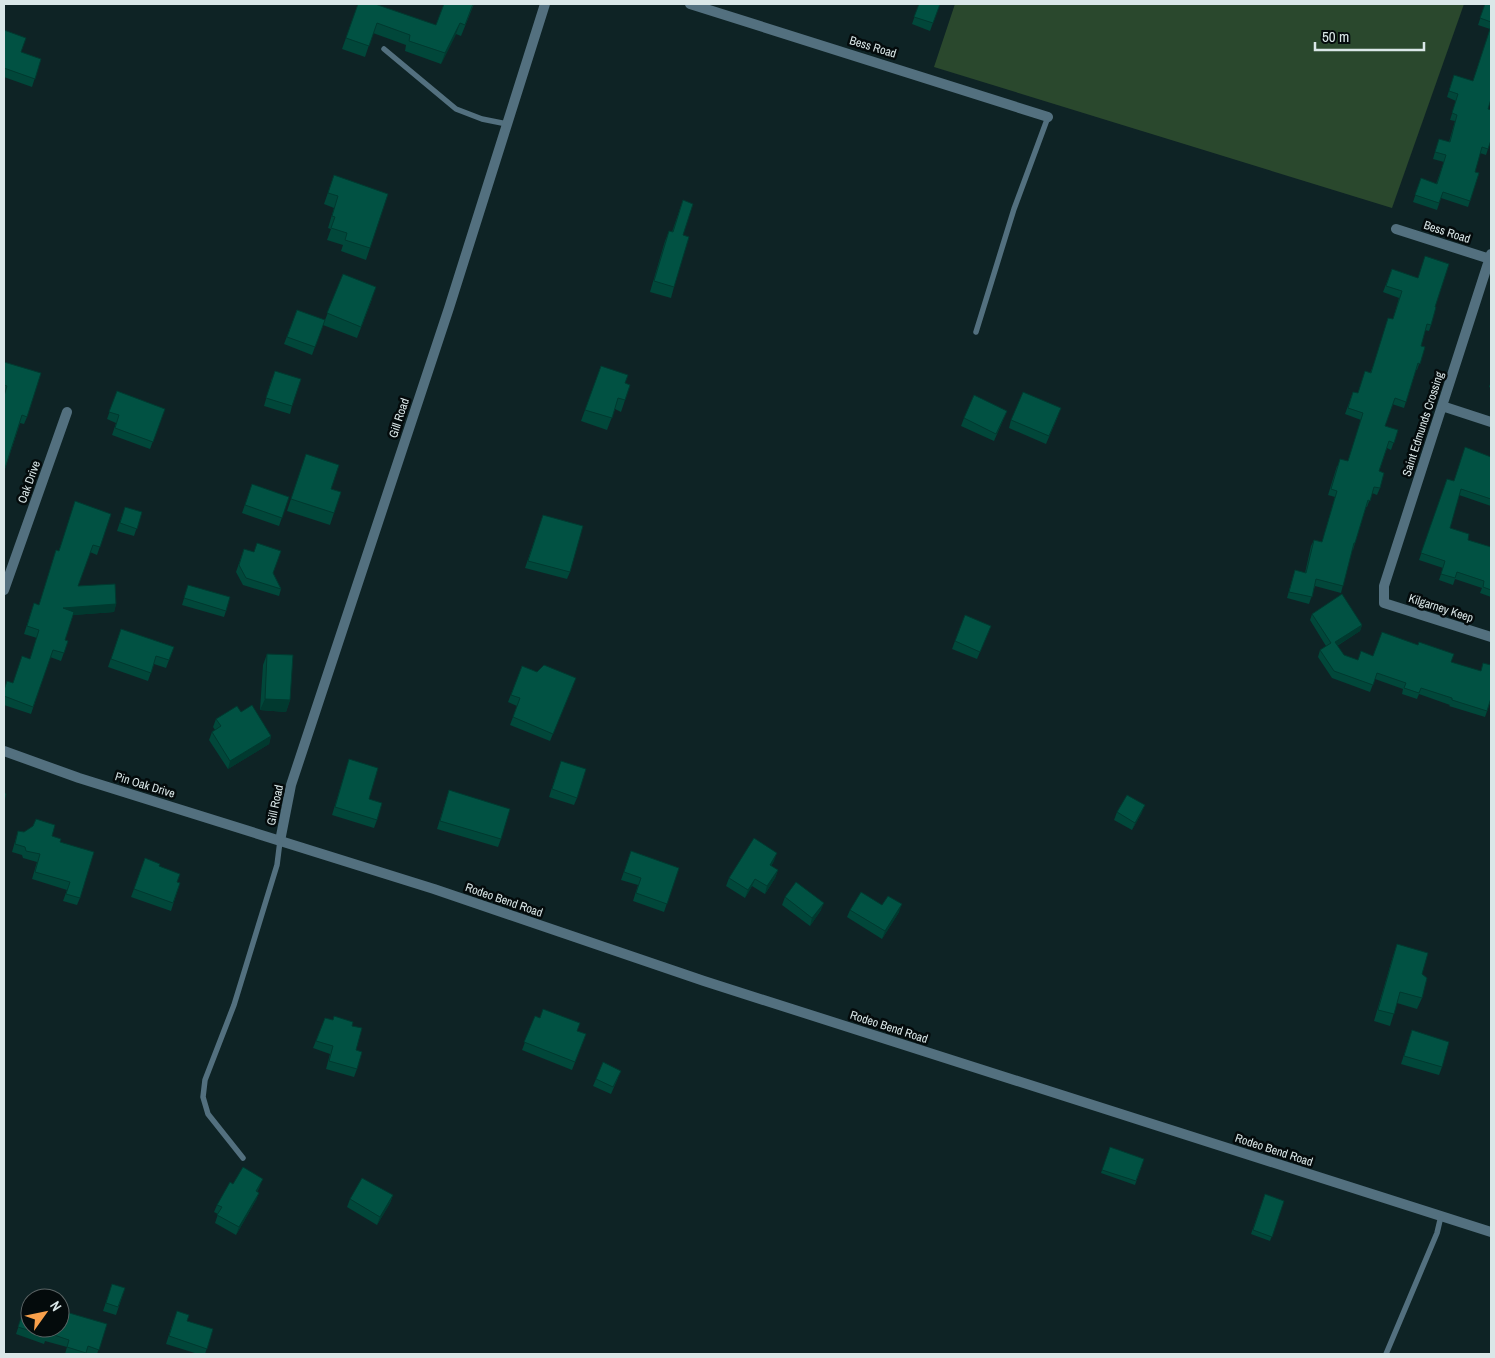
<svg xmlns="http://www.w3.org/2000/svg" width="1495" height="1358" font-family="'Archivo Narrow',sans-serif">
	<style>
		.green { fill: #2a482d }
		.lines { fill: none; stroke-linecap: round; stroke-linejoin: round }
		.lane { stroke: #53707f; stroke-width: 5.5 }
		.street { stroke: #53707f; stroke-width: 10 }
		.wall { fill: #01473a }
		.shaded-wall { fill: #01392f }
		.building { fill: #015243; stroke: #01392f }
		.labels { text-anchor: middle; stroke-width: 5; stroke-linejoin: round; paint-order: stroke }
		.street-label { font-size: 12px; fill: #dae7e8; stroke: #040b0c }
	</style>
	<rect width="100%" height="100%" fill="#0e2325"/>
	<path class="green" d="M955,4H1464L1392,208L934,67Z"/>
	<g class="lines">
		<path class="lane" d="M384,49L456,109L482,119L507,124
			M976,332L1014,209L1048,117
			M243,1158L208,1114L203,1097L205,1080L234,1005L277,865L280,841
			M1386,1354L1437,1233L1441,1216"/>
		<path class="street" d="M690,4L1048,117
			M1396,229L1490,259
			M1491,254L1384,586V603L1491,637
			M1442,406L1491,422
			M4,590L67,412
			M4,751L79,778L434,889L704,981L1491,1232
			M280,841L291,785L449,308L545,4"/>
	</g>
	<path class="wall" d="M358,4L436,25L444,4H474L461,36L456,34L441,64L405,51L406,45L373,33L365,57L342,49Z
		M919,4H940L930,31L912,24Z
		M1485,4H1491V99L1488,109L1491,140L1486,155L1480,153L1475,172L1479,173L1468,207L1441,198L1437,210L1413,202L1421,178L1436,184L1444,162L1433,159L1437,145L1439,139L1449,142L1455,121L1450,120L1456,101L1447,97L1454,75L1473,81L1490,29L1478,25Z
		M4,30L21,52L41,59L32,87L4,77Z
		M334,175L370,248L366,260L341,251L343,245L327,240L331,229L328,228L334,208L324,204Z
		M683,200L674,287L671,298L650,292L665,241L669,231L672,232Z
		M1392,269L1435,307L1431,325L1429,331L1425,330L1421,346L1425,347L1417,370H1416L1404,408L1392,404L1385,426L1398,430L1391,450L1387,448L1379,471L1380,488L1377,495L1372,493L1367,507H1366L1355,543L1353,550L1352,549L1341,593L1315,586L1309,604L1287,598L1295,570L1305,573L1311,546L1314,540L1322,542L1335,497L1328,495L1337,466L1348,461L1361,420L1345,414L1353,392L1358,393L1370,373L1393,319L1399,298L1383,292Z
		M343,274L372,299L357,338L323,325L312,355L284,344L297,310L325,320Z
		M4,362L27,417L24,424L20,423L4,472Z
		M601,366L625,383L630,385L621,412L615,409L607,430L581,421Z
		M272,378L292,406L290,414L264,406Z
		M1491,381V388L1489,387Z
		M117,391L165,409L150,449L112,435L116,423L107,419Z
		M1007,411L994,441L961,426L964,418Z
		M1058,416L1046,444L1009,428L1011,420Z
		M306,454L331,489L341,492L330,525L287,511Z
		M1491,457V506L1459,495L1450,528L1468,540L1491,547V597L1480,593L1482,588L1455,579L1453,585L1439,580L1443,568L1419,560L1447,479L1453,481Z
		M252,484L289,497L279,526L242,513Z
		M125,507L142,512L134,536L117,531Z
		M111,514L97,555L90,552L78,586L116,604L114,612L73,615L65,640L68,641L61,661L50,657L31,714L4,705V689L13,683L30,659L37,638L24,634L34,603L39,605L56,550L58,551Z
		M543,515L570,572L567,579L525,568Z
		M244,549L273,573L281,589L279,596L243,585L236,572Z
		M188,585L226,611L224,617L182,605Z
		M1312,614L1362,625L1360,631L1337,646L1344,655L1358,660L1373,656L1451,662L1480,671L1491,665V700L1485,717L1449,706L1450,705L1419,694L1417,699L1402,694L1403,689L1375,679L1370,692L1332,678L1318,657L1320,650L1326,646L1310,620Z
		M991,626L977,659L952,649L955,641Z
		M121,629L174,647L166,668L154,664L148,681L108,667Z
		M267,654L290,700L286,712L260,710L263,665Z
		M522,666L573,686L550,741L510,725L517,706L508,702Z
		M216,719L271,736L269,744L228,769L209,740L212,732L215,730L213,727Z
		M349,759L369,799L377,820L374,828L332,815Z
		M558,769L577,798L574,805L549,797Z
		M449,790L501,839L498,847L437,829Z
		M1117,812H1142L1132,830L1114,820Z
		M18,831L24,832L52,836L60,842L80,898L77,905L63,901L67,890L32,879L37,862L23,858L22,855L12,852Z
		M631,851L679,868L664,912L633,901L638,885L621,880Z
		M145,858L177,882L180,883L171,911L131,897Z
		M774,861L771,866L778,870L775,878L765,894L752,886L745,898L726,886L729,878Z
		M785,897L821,910L810,926L782,905Z
		M882,905L899,912L882,939L847,917L850,910Z
		M1397,944L1422,974V998L1417,1009L1397,1003L1390,1026L1374,1021L1393,956Z
		M535,1016L586,1034L572,1070L522,1050Z
		M325,1018L352,1026L357,1069L354,1077L326,1069L330,1054L313,1048Z
		M1412,1030L1442,1067L1439,1075L1401,1064Z
		M618,1078L611,1094L593,1086L596,1079Z
		M1110,1147L1144,1159L1135,1185L1101,1173Z
		M233,1184L260,1186L257,1192L259,1193L256,1200L236,1235L215,1223L218,1214L214,1212L217,1205Z
		M1265,1194L1284,1201L1270,1241L1251,1234Z
		M393,1195L390,1203L377,1225L347,1207L350,1199Z
		M112,1284L125,1288L116,1315L103,1311Z
		M27,1301L30,1328L107,1324L97,1354H65L67,1347L45,1341L44,1344L16,1334Z
		M174,1319L187,1321L213,1329L205,1354H198L166,1344Z"/>
	<path class="shaded-wall" d="M460,23L456,34L441,64L445,53Z
		M116,604L114,612L60,616L63,608Z
		M1362,625L1360,631L1333,648L1335,642Z
		M265,699L290,700L286,712L260,710Z
		M271,736L269,744L228,769L230,761Z
		M1145,805L1142,812L1132,830L1135,823Z
		M777,853L774,861L767,872L770,865Z
		M778,870L775,878L765,894L767,886Z
		M755,879L752,886L745,898L748,890Z
		M824,903L821,910L810,926L812,918Z
		M902,904L899,912L882,939L885,931Z
		M263,1179L260,1186L253,1199L256,1191Z
		M259,1193L256,1200L236,1235L239,1227Z
		M393,1195L390,1203L377,1225L380,1217Z"/>
	<path class="building" d="M358,4H375L436,25L444,4H473L465,25L460,23L445,53L409,41L410,35L377,23L369,46L346,38Z
		M919,4H940L933,23L914,17Z
		M1485,4H1491V22L1480,18Z
		M1491,26V99L1488,109L1491,110V140L1488,149L1482,147L1475,172L1479,173L1470,201L1443,192L1439,203L1415,195L1421,178L1437,184L1446,155L1435,152L1439,139L1450,142L1457,115L1452,113L1458,94L1449,91L1454,75L1473,81Z
		M4,30L26,38L21,52L41,59L35,79L4,68Z
		M334,175L388,194L370,248L345,240L347,233L331,228L335,217L332,216L338,196L328,193Z
		M683,200L693,204L683,235L689,237L674,287L654,281L669,231L673,232Z
		M1425,256L1449,264L1435,307H1436L1431,325L1427,324L1421,346L1425,347L1420,364L1418,363L1406,402L1395,398L1385,426L1398,430L1394,443L1389,441L1379,471L1384,473L1380,488L1374,487L1370,501L1368,500L1355,543H1354L1343,586L1316,579L1312,597L1289,592L1295,570L1306,573L1314,540L1322,542L1337,491L1331,489L1340,459L1348,461L1363,413L1348,408L1353,392L1358,393L1365,371L1371,373L1388,318L1393,319L1402,291L1386,286L1392,269L1418,278Z
		M343,274L376,287L361,327L327,313Z
		M297,310L325,320L315,347L287,337Z
		M4,362L41,373L27,417L22,415L5,468H4V396L7,386L4,385Z
		M601,366L628,375L625,383L630,385L625,400L618,398L612,418L585,410Z
		M275,371L301,379L292,406L266,398Z
		M117,391L165,409L153,442L115,428L119,415L109,412Z
		M1023,392L1061,408L1049,436L1011,420Z
		M974,395L1007,411L996,434L964,418Z
		M1465,447L1491,457V499L1461,489L1450,528L1469,534L1468,540L1491,547V590L1483,587L1484,581L1457,572L1455,578L1441,574L1445,561L1421,553L1447,479L1454,481Z
		M306,454L339,465L331,489L341,492L334,513L291,499Z
		M252,484L289,497L282,518L245,505Z
		M75,501L111,514L100,547L93,545L78,586L115,584L116,604L63,608L74,612L65,640L68,641L64,653L53,650L33,707L4,696V690L7,681L13,683L22,656L30,659L39,630L27,626L34,603L39,605L56,550L59,551Z
		M125,507L142,512L137,529L120,523Z
		M543,515L583,526L570,572L528,561Z
		M257,543L281,551L273,573L281,589L246,578L239,565L244,549L254,552Z
		M188,585L230,597L226,611L184,598Z
		M1342,594L1362,625L1335,642L1344,655L1358,660L1361,651L1373,656L1382,632L1418,645L1419,642L1454,654L1451,662L1481,671L1483,663L1491,665V698L1487,711L1452,700V698L1421,688L1419,693L1404,688L1406,683L1377,673L1373,685L1334,671L1320,650L1331,643L1312,614Z
		M965,615L991,626L980,652L955,641Z
		M121,629L174,647L169,660L156,656L151,673L111,659Z
		M267,654L293,655L290,700L265,699Z
		M544,665L576,678L553,734L513,717L520,698L511,695L522,666L537,672Z
		M252,705L271,736L230,761L212,732L221,726L216,719L237,706L241,712Z
		M349,759L378,768L369,799L382,803L377,820L335,807Z
		M561,761L586,769L577,798L552,789Z
		M449,790L510,809L501,839L440,821Z
		M4,793L6,794L4,801Z
		M1127,795L1145,805L1135,823L1117,812Z
		M36,819L55,825L52,836L61,839L60,842L94,852L80,898L66,894L70,882L35,872L40,854L26,851L25,847L15,844L18,831L24,832L33,826Z
		M754,838L777,853L770,865L778,870L767,886L755,879L748,890L729,878Z
		M631,851L679,868L667,904L636,893L641,878L624,872Z
		M145,858L160,864L159,866L180,874L177,882L180,883L173,903L134,889Z
		M796,882L824,903L812,918L785,897Z
		M861,892L882,905L888,896L902,904L885,931L850,910Z
		M1397,944L1428,953L1422,974L1427,978L1422,998L1400,992L1394,1014L1378,1010Z
		M543,1009L580,1023L577,1031L586,1034L575,1062L524,1042L535,1016L540,1018Z
		M334,1016L353,1022L352,1026L362,1028L356,1050L362,1052L357,1069L329,1061L333,1046L316,1041L325,1018L333,1020Z
		M1412,1030L1449,1042L1442,1067L1404,1056Z
		M603,1062L621,1071L613,1087L596,1079Z
		M1110,1147L1144,1159L1136,1181L1102,1170Z
		M243,1167L263,1179L256,1191L259,1193L239,1227L217,1215L222,1207L217,1205L230,1182L233,1184Z
		M362,1178L393,1195L380,1217L350,1199Z
		M1265,1194L1284,1201L1272,1237L1253,1230Z
		M112,1284L125,1288L118,1307L106,1303Z
		M27,1301L30,1302V1328H60V1312L65,1314L66,1312L107,1324L99,1350L88,1346L86,1353L67,1347L69,1340L48,1333L47,1336L18,1327Z
		M177,1311L189,1315L187,1321L213,1329L207,1349L169,1336Z"/>
	<g class="labels">
		<g class="street-label">
			<text transform="translate(873 47) rotate(17)" y="4">Bess Road</text>
			<text transform="translate(1447 232) rotate(18)" y="4">Bess Road</text>
			<text transform="translate(399 418) rotate(-72)" y="4">Gill Road</text>
			<text transform="translate(1423 424) rotate(-72)" y="4">Saint Edmunds Crossing</text>
			<text transform="translate(29 482) rotate(-70)" y="4">Oak Drive</text>
			<text transform="translate(1441 608) rotate(18)" y="4">Kilgarney Keep</text>
			<text transform="translate(145 785) rotate(17)" y="4">Pin Oak Drive</text>
			<text transform="translate(275 805) rotate(-78)" y="4">Gill Road</text>
			<text transform="translate(504 900) rotate(19)" y="4">Rodeo Bend Road</text>
			<text transform="translate(889 1027) rotate(18)" y="4">Rodeo Bend Road</text>
			<text transform="translate(1274 1150) rotate(18)" y="4">Rodeo Bend Road</text>
		</g>
	</g>
	<rect width="1495" height="1358" fill="none" stroke="#dae7e8" stroke-width="10"/>
	<g transform="translate(45 1313) rotate(57)"><circle r="24" fill="#040b0c" stroke="#5a6364"/>
	<path d="M0-4L9 19L0 12L-9 19Z" fill="#f8a04b"/>
	<text y="-8" font-size="14" font-weight="bold" text-anchor="middle" fill="#dae7e8">N</text>
	</g>
	<path d="M1315 42v8h109v-8" fill="none" stroke="#dae7e8" stroke-width="2.5"/>
	<text x="1322" y="42" font-size="15" fill="#dae7e8" stroke="#040b0c" stroke-width="4" paint-order="stroke">50 m</text>
</svg>
